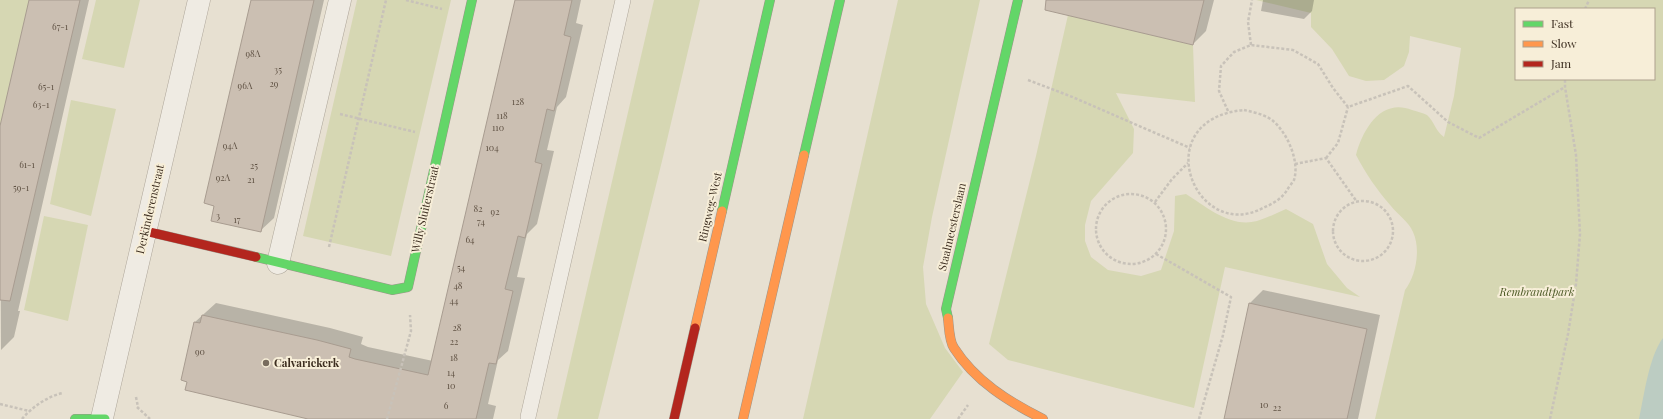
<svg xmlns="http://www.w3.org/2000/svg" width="1663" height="419" font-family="'Playfair Display',serif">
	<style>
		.green { fill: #d6d7b3; fill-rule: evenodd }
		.water { fill: #bcccc2 }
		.shadow { fill: #0003 }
		.building { fill: #cbbfb2; stroke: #a89c90 }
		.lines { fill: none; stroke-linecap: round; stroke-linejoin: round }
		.lane-casing { stroke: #ada599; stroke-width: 16 }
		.street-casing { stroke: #ada599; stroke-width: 23 }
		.fast-casing { stroke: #9c958a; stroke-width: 10 }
		.slow-casing { stroke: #9c958a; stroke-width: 10 }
		.jam-casing { stroke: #9c958a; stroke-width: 10 }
		.path { stroke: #c8c2b9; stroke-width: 2.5; stroke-dasharray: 3 2; stroke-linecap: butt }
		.lane { stroke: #efebe3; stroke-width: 15 }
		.street { stroke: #efebe3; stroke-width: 22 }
		.fast { stroke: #63d668; stroke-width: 9 }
		.slow { stroke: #ff974d; stroke-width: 9 }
		.jam { stroke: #b3261e; stroke-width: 9 }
		.poi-dot { fill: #786c5e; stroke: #f7eed8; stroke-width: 1.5 }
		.labels { text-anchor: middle; stroke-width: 4; stroke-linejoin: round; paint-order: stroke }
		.number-label { font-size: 9px; fill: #605244 }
		.street-label { font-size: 11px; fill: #3d2e20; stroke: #f7eed8 }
		.park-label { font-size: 11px; font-style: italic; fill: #4d5a26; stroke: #f7eed8 }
		.poi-label { font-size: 11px; font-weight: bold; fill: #3d2e20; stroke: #f7eed8; text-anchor: start }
	</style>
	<rect width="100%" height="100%" fill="#e7e0d1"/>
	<path class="green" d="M0,0H36L0,155Z
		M96,0H140L124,68L82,59Z
		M357,0H451L391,256L303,236Z
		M654,0H700L663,157L598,419H557Z
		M898,0H980L932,217L923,267L926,304L945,348L963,372L930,419H803Z
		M1256,0H1663V419H1375L1405,290C1416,276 1421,249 1413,232C1409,222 1397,214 1391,206C1377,190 1366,174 1356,155C1363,129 1381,98 1412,110C1416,111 1423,113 1427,115C1434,121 1436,132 1444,137L1454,96L1461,48L1410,36L1409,52L1404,66L1384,80L1366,81L1349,76L1332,49L1311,27V13ZM1516,9H1654V79H1516Z
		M1068,15L1193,45L1195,102L1116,93L1134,129L1133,153L1091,201L1085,225V241L1091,257L1108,270L1141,276L1161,270L1174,231L1175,196L1186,194C1207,207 1230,228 1257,221C1267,218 1277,213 1286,209L1313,224L1327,264L1347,288L1360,297L1225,267L1194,408L1008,360L989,344L1036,156Z
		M71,100L116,109L91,216L50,204Z
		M44,216L88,225L68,321L24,310Z"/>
	<path class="water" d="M1663,338V419H1639C1644,396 1649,356 1663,338Z"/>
	<path class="shadow" d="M30,0H89L18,311H20L14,337L1,350L0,130Z
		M252,0H324L274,218L260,231L216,205Z
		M516,0H581L576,23L583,25L566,97L557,107L547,150L554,151L537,224L527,234L517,277L525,278L508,351L498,360L488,404L496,406L493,419H318L182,380L195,322L216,303L330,328L363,337L361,344L368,347L433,361Z
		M1085,0H1214L1206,31L1193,44Z
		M1263,0H1314L1312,11L1304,19L1261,11Z
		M1263,290L1380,315L1358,419H1225L1250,303Z"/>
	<path class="building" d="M29,0H80L10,301L0,300V126Z
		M251,0H314L261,232L211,221L214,206L204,203Z
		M515,0H572L564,35L571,37L554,111L547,109L535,162L542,164L525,238L518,236L505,289L513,291L496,364L489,363L476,419H308L185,390L187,382L181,380L194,322L200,323L202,315L317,340L351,349L349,357L355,359L428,375Z
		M1046,0H1204L1193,45L1045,10Z
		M1249,303L1367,329L1347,419H1224Z"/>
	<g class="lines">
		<defs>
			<path id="lane" d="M528,417L623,0"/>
			<path id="street" d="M278,263L340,0
				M102,418L199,0"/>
			<path id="fast" d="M804,155L840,0
				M722,211L770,0
				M256,257L392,290L408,287L472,0
				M948,318L946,309L1018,0
				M75,419H105"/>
			<path id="slow" d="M948,318C949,326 949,341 954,348C975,381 1009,402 1043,419
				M695,328L722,211
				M743,419L804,155"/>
			<path id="jam" d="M145,231L256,257
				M674,419L695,328"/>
		</defs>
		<use href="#lane" class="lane-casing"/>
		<use href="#street" class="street-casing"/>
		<use href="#fast" class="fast-casing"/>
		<use href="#slow" class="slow-casing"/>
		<use href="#jam" class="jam-casing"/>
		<path class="path" d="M406,0L442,9
			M1585,9L1589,0
			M1251,45L1248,22L1252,0
			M1028,80L1070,96L1190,148
			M1244,110C1253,112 1263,114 1272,120C1287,132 1300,161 1294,180C1292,183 1289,187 1287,190C1282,199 1272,204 1263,208C1194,244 1146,119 1244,110Z
			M1228,111L1219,91L1221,66L1234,52L1251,45L1293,50L1318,64L1333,88L1348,107L1408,86L1448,122L1479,138L1565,87
			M340,114L415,132
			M1326,158L1338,143L1348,107
			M1295,164L1326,158L1357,202
			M1096 229a35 35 0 1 1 70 0a35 35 0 1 1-70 0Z
			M1333 231a30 30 0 1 1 60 0a30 30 0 1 1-60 0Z
			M1155,202L1172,179L1188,163
			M329,247L386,0
			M1156,254L1231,297L1223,335L1199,419
			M136,397L138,407
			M0,404L29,411
			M137,407L150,419
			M22,419C32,407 48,396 63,393
			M387,419L411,331L410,315
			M958,419L968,405
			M1550,419L1568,334L1576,284L1580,234L1576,155L1565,87V79"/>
		<use href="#lane" class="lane"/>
		<use href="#street" class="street"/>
		<use href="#fast" class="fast"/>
		<use href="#slow" class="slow"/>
		<use href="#jam" class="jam"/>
	</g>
	<circle class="poi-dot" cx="266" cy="363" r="4"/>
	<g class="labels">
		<g class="number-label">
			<text x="60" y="30">67-1</text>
			<text x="253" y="57">98A</text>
			<text x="278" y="73">35</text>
			<text x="274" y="87">29</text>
			<text x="245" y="89">96A</text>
			<text x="46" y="90">65-1</text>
			<text x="518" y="105">128</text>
			<text x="41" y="108">63-1</text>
			<text x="502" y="119">118</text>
			<text x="498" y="131">110</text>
			<text x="230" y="149">94A</text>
			<text x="492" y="151">104</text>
			<text x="27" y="168">61-1</text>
			<text x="254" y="169">25</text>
			<text x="223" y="181">92A</text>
			<text x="251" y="183">21</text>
			<text x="21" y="191">59-1</text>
			<text x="478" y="212">82</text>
			<text x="495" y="215">92</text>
			<text x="218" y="219">3</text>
			<text x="237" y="223">17</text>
			<text x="481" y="225">74</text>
			<text x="470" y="243">64</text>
			<text x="461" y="271">54</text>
			<text x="458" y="289">48</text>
			<text x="454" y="304">44</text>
			<text x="457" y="331">28</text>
			<text x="454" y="345">22</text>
			<text x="200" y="355">90</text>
			<text x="454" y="361">18</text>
			<text x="451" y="376">14</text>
			<text x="451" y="389">10</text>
			<text x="1264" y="408">10</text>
			<text x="446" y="409">6</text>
			<text x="1277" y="411">22</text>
		</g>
		<g class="street-label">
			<text transform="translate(710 207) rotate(-77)" y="4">Ringweg-West</text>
			<text transform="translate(150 209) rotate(-77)" y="4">Derkinderenstraat</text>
			<text transform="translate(425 209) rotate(-77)" y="4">Willy Sluiterstraat</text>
			<text transform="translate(952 227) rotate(-77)" y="4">Staalmeesterslaan</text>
		</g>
		<g class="park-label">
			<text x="1537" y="296">Rembrandtpark</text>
		</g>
		<g class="poi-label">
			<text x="274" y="367">Calvariekerk</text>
		</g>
	</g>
	<rect x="1515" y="8" width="140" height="72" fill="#f7eed8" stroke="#ada18e"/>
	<rect x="1523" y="21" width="20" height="6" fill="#63d668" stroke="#ada18e"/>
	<text x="1551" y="28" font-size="12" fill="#3d2e20">Fast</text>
	<rect x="1523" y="41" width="20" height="6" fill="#ff974d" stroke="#ada18e"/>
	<text x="1551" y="48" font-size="12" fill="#3d2e20">Slow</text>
	<rect x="1523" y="61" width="20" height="6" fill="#b3261e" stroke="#ada18e"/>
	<text x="1551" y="68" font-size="12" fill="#3d2e20">Jam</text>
</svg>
